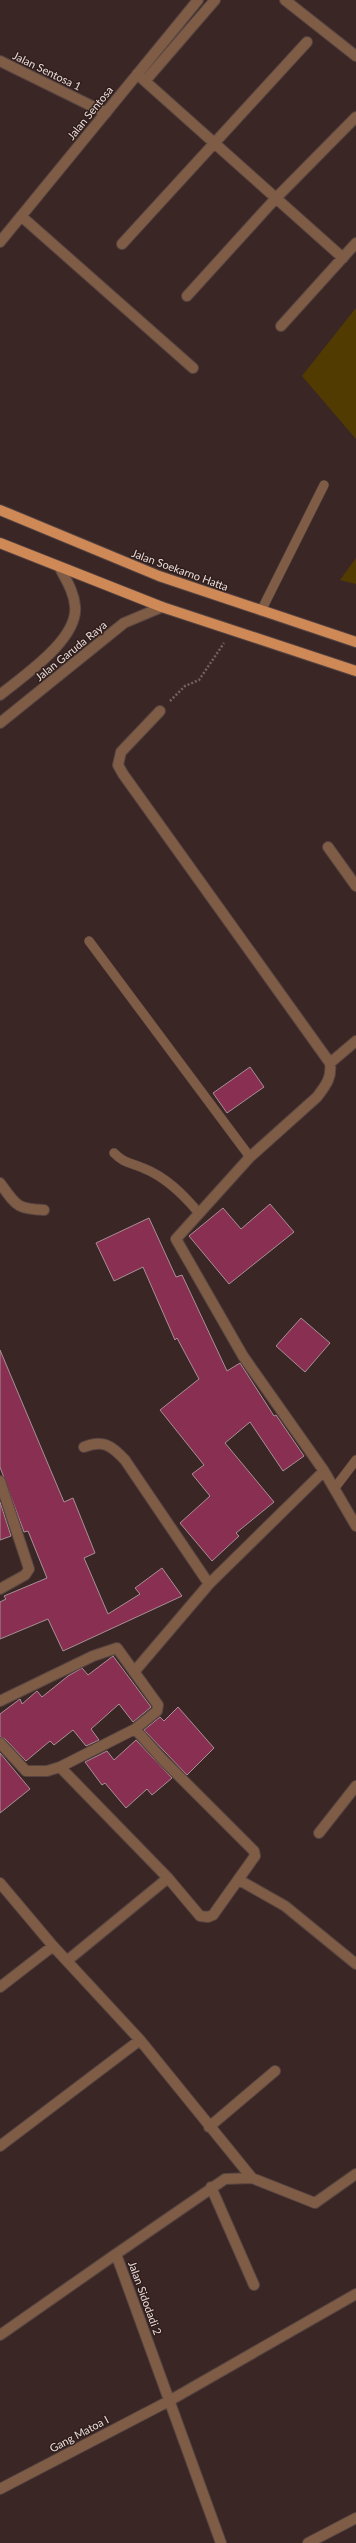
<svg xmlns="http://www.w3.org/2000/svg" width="356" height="2543" font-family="Lato,sans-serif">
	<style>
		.green { fill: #523b00 }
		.building { fill: #892f52; stroke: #a79096 }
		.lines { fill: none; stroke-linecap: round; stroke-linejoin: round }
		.service-casing { stroke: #564442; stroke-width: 10 }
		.minor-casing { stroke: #564442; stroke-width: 12 }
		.primary-casing { stroke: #564442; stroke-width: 12 }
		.path { stroke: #736260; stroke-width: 2.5; stroke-dasharray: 2 2; stroke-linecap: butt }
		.service { stroke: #7f5c45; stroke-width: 9 }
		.minor { stroke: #7f5c45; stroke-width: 10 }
		.primary { stroke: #cf8957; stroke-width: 10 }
		.labels { text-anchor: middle; stroke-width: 3; stroke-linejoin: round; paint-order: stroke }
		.street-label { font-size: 11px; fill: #e9dcda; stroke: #301e1b }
	</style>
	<rect width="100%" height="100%" fill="#3a2725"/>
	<path class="green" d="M356,308V439L302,376Z
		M356,558V584L340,580Z"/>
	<path class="building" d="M250,1067L264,1087L227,1113L213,1093Z
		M270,1204L294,1232L229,1284L189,1236L223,1208L241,1229Z
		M149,1218L176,1277L182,1275L227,1371L240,1363L274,1416L276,1415L304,1456L283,1471L250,1422L225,1443L274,1502L236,1533L239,1536L212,1561L180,1523L210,1496L192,1474L204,1465L160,1410L199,1379L177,1338L175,1340L143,1267L114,1281L96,1243Z
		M301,1318L330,1343L305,1372L276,1346Z
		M0,1350L64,1502L73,1498L95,1553L84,1558L108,1614L140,1594L135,1588L162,1568L182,1596L63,1651L48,1619L0,1639V1602L6,1599L4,1596L47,1578L28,1531L24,1532L0,1467Z
		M0,1502L11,1536L0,1540Z
		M113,1656L151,1707L133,1722L119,1704L91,1729L99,1740L86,1746L73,1730L54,1745L50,1741L26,1761L5,1739L0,1737V1714L20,1699L22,1704L37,1691L42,1697L68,1676L82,1668L88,1675Z
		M178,1707L214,1748L187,1775L144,1730L160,1717L164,1721Z
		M136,1740L172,1778L152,1795L147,1789L126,1808L105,1783L102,1785L85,1762L107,1751L114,1760Z
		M0,1753L30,1789L0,1813Z"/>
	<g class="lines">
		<defs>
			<path id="service" d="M261,611L324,485
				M89,941L250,1157
				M114,1153C125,1164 130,1162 143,1168C166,1177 183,1194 198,1212
				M334,1489L356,1460"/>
			<path id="minor" d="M285,0L356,56
				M0,61L106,113
				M137,74L343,258
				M145,81L215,0
				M21,216L193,368
				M0,242L198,0
				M122,244L307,42
				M187,296L276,198L356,117
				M281,326L356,243
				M0,695C23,676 79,639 75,606C74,592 66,580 60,568
				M160,711L121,752L118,765L123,774L330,1063C332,1078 326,1085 317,1097L250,1157L176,1239L243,1356L324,1471L356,1526
				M0,723L124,623L162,607
				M328,847L356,886
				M330,1063L356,1041
				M0,1183C16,1205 16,1209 44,1210
				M84,1447C103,1439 112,1446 125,1460L209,1584
				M0,1481L29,1569L25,1575L0,1589
				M134,1672L209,1584L324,1471
				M0,1701L93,1656L117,1648L158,1705L157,1711L135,1729L60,1767L168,1878L68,1960
				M135,1729L163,1760L254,1851L255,1856L213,1915L208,1917L200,1916L168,1878
				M0,1743L26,1771H47L60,1767
				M319,1833L356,1786
				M239,1880L285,1906L356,1964
				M0,1883L53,1946L140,2040L252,2178
				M0,1987L53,1946
				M209,2127L275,2071
				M0,2146L140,2040
				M211,2187L254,2285
				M0,2335L116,2254
				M0,2489L169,2401L356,2294
				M221,2543L116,2254L225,2179L252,2178L315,2203L356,2174
				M308,2543L356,2518"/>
			<path id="primary" d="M0,510L159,576L356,642
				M0,543L162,607L356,671"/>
		</defs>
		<use href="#service" class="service-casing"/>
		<use href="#minor" class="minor-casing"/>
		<use href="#primary" class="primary-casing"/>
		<path class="path" d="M170,701L185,686L199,680L224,643"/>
		<use href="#service" class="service"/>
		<use href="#minor" class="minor"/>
		<use href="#primary" class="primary"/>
	</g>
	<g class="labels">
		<g class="street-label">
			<text transform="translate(47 71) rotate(26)" y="4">Jalan Sentosa 1</text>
			<text transform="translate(90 113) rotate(-51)" y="4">Jalan Sentosa</text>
			<text transform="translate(180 570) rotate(20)" y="4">Jalan Soekarno Hatta</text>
			<text transform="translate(71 651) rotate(-39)" y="4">Jalan Garuda Raya</text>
			<text transform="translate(145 2298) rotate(70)" y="4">Jalan Sidodadi 2</text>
			<text transform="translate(79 2434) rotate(-28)" y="4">Gang Matoa I</text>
		</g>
	</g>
</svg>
